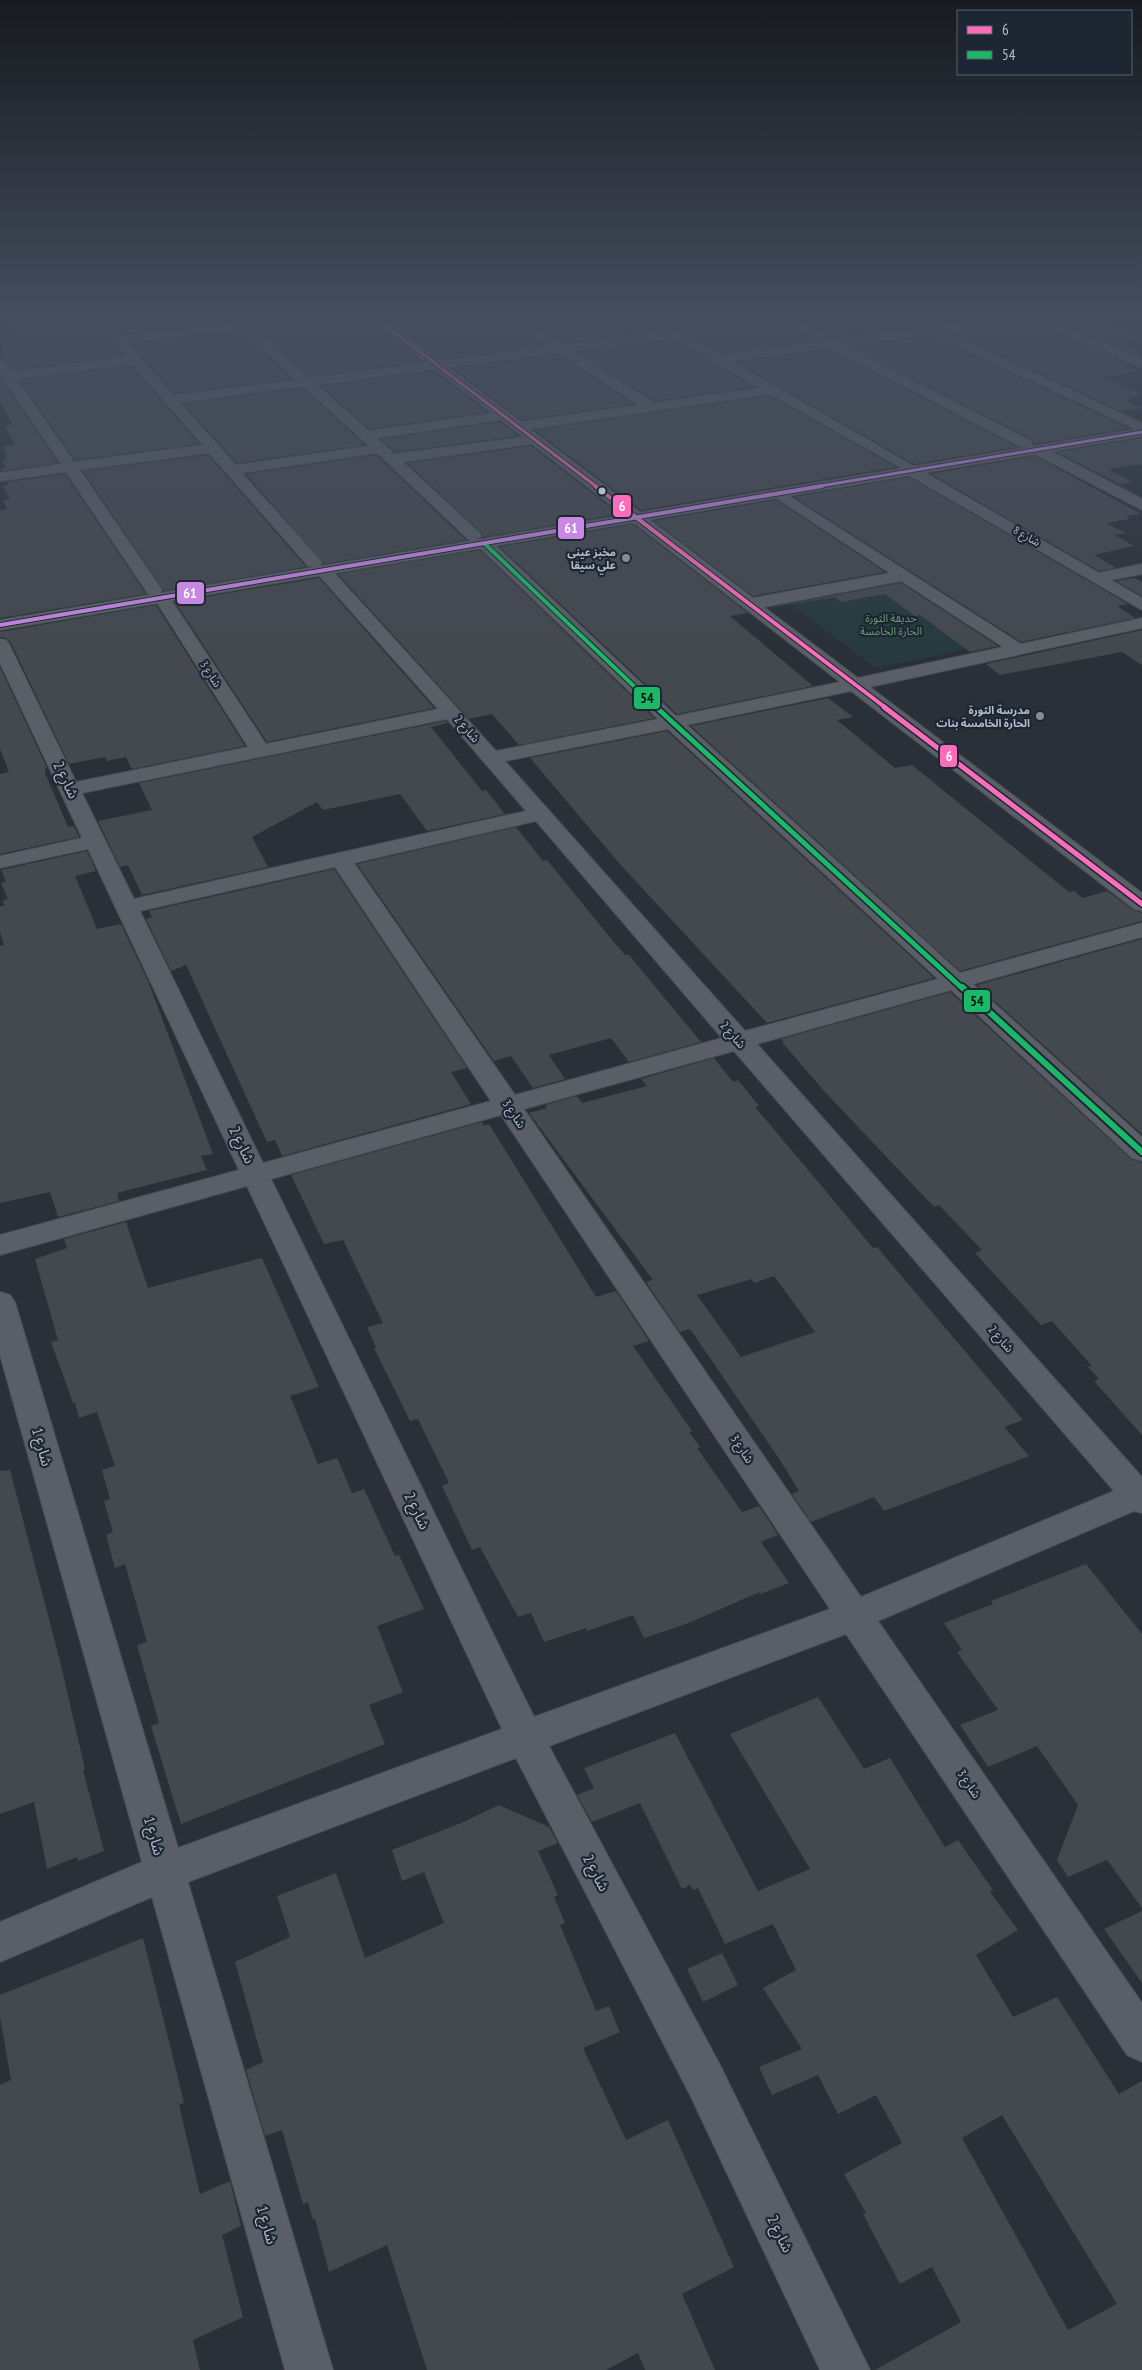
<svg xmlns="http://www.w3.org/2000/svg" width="1142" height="2370" font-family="'PT Sans Narrow','Noto Sans Arabic',sans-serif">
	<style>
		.green { fill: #273a3e }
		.building { fill: #444950; fill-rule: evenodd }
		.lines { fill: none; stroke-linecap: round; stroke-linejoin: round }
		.minor-casing { stroke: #484c53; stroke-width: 2 }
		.major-casing { stroke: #484c55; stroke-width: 2 }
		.minor { fill: #5a5e66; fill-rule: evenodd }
		.major { fill: #5c6168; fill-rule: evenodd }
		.bus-1-far2-casing { stroke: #1d2633; stroke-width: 5 }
		.bus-1-far1-casing { stroke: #1d2633; stroke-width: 6 }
		.bus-1-casing { stroke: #1d2633; stroke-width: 8 }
		.bus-2-far2-casing { stroke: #1d2633; stroke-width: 6 }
		.bus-2-far1-casing { stroke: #1d2633; stroke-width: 8 }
		.bus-2-casing { stroke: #1d2633; stroke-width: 10 }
		.bus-3-far1-casing { stroke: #1d2633; stroke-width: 5 }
		.bus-3-casing { stroke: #1d2633; stroke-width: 6 }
		.bus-1-far2 { stroke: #fb6dba; stroke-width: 3 }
		.bus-1-far1 { stroke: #fb6dba; stroke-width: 4 }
		.bus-1 { stroke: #fb6dba; stroke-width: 5 }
		.bus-2-far2 { stroke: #1ab867; stroke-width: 4 }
		.bus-2-far1 { stroke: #1ab867; stroke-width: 5 }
		.bus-2 { stroke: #1ab867; stroke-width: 6 }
		.bus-3-far1 { stroke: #c787e3; stroke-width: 3 }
		.bus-3 { stroke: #c787e3; stroke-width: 4 }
		.bus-dot { fill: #b4bcc9; stroke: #1d2633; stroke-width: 2 }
		.poi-dot { fill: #848b96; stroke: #1d2633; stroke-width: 2 }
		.labels { text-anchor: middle; stroke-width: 4.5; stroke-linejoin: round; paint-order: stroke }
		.far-street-label { font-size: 11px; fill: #b4bcc9; stroke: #1d2633 }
		.far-poi-label { font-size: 11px; font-weight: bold; fill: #b4bcc9; stroke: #1d2633; text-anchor: end }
		.far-park-label { font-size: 11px; fill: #6b9a76; stroke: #1d2633 }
		.street-label { font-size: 12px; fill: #b4bcc9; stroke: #1d2633 }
		.near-street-label { font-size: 15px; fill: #b4bcc9; stroke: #1d2633 }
		.line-badge { stroke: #1d2633; stroke-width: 2 }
		.badge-label { font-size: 14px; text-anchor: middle; font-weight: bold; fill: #fff }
		.pale-badge-label { font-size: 14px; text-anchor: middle; font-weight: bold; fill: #111 }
	</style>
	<rect width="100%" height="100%" fill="#2a3038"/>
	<path class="green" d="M900,582L992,644L876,668L789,603Z"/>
	<path class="building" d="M3,313H86L122,356L13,370L7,361L1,345L13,344L8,336L17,335Z
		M102,313H221L229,322L122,334Z
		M239,313H304L246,319Z
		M357,313H361L421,362L310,376L257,329L349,319Z
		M437,313H498L544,346L441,359L392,322L429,319Z
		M517,313H630L657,331L563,343Z
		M650,313H765L813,341L721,353Z
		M786,313H1013L834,338Z
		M1065,313H1087L1141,336L1134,337L1141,341L1118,344L1142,355H1138L1052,319L1061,317Z
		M1031,322L1115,358L1113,360L1140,372L1102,377L1140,394L1126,400L1140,408L1121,411L953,333Z
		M239,331L292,379L175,393L131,344Z
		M931,336L1100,415L1129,428L1034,444L1032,439L851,347Z
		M673,340L753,387L654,401L578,352Z
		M830,350L1017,447L914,464L737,362Z
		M559,355L634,404L522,420L453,368Z
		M131,366L199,444L75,460L20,380Z
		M433,371L487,412L370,429L321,386Z
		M0,376L58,463L2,471L1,468H6L2,460L7,459L3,446L15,445L5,426L13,425L0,401Z
		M302,388L365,445L237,463L184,404Z
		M770,396L896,467L641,510L535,430Z
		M500,422L518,436L396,452L381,439Z
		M1142,438V464L1108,469L1132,482L1118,484L1123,486L1057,452Z
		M531,446L619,514L484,537L481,532L407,463Z
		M208,455L306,567L164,591L83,471Z
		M376,455L466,540L324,564L246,474Z
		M1035,456L1141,514L1126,516L1130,519L1106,523L1126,533L1114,535L1134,546L1094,555L1116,568L1099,571L931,474Z
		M65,474L146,594L0,618V510L7,509L3,500L10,499L3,486L8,485L7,482Z
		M909,477L1128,604L1117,606L1135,618L1021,642L794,497Z
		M776,500L885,572L753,596L654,521Z
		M633,524L748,613L730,616L813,686L677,714L500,547Z
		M480,550L654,718L519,745L492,714L469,719L338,574Z
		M319,578L434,708L267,742L175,602Z
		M1134,578L1142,582V596L1116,581Z
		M901,583L998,646L970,652L920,615L915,616L885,594L841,602L835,597L768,608Z
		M156,605L245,746L132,769L126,757L107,761L105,757L69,764L11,643L6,638L0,637V632Z
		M1142,630V665L1122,652L1000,675L986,664Z
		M0,667L47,768H45V773L68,827L74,826L79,837L0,854V774L9,772L0,749Z
		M828,698L853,717L837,720L895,768L912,765L1069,892L1074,891L1083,898L1107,891L1133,910L1142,913V921L960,971L691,726Z
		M446,721L448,723L431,727L482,791L486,790L505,814L427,831L400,794L323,810L317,802L252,837L268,867L142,895L128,865L120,867L98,821L152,810L139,783Z
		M667,731L934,978L767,1023L619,863L530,758Z
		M516,827L543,861L547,860L613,941L625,955H629L701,1042L629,1062L611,1038L549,1055L565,1079L533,1088L511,1056L494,1061L357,864Z
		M87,851L96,871L75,876L97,929L121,924L148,981L213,1154L201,1156L207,1170L117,1193L119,1201L58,1217L50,1192L0,1203V946L4,945L0,932V906H4L3,900L8,899L1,883L6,882L1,870Z
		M334,869L467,1068L451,1072L471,1104L282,1156L275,1140L267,1142L186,965L171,971L146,919L152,917L149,911Z
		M1142,939V1134L977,985Z
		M950,992L1131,1159L1142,1163V1435L1094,1381L1099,1379L1088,1367L1092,1366L1052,1321L1041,1325L975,1253L982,1250L939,1205L934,1207L824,1091L782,1042H784L781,1039Z
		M714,1058L733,1082L738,1080L759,1106L755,1107L820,1184L873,1248L877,1247L1023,1420L1004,1427L1029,1456L884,1511L874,1497L811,1522L792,1494L799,1491L780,1460L690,1329L680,1332L646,1282L653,1280L529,1113L547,1108L545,1105L577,1096L582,1103L647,1086L641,1079ZM774,1276L815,1332L741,1357L697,1295L752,1279L754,1283Z
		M482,1122L484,1126L489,1124L596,1297L616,1291L649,1341L633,1346L692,1431L689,1432L700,1447L697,1448L742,1512L759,1506L778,1535L761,1542L789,1583L761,1594L760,1592L686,1624L644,1638L633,1615L587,1631L586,1628L544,1642L531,1613L518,1617L480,1547L472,1550L442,1486L449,1483L418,1419L410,1421L374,1348L376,1347L367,1327L383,1323L343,1240L324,1244L291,1175Z
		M126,1222L148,1288L262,1258L319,1387L290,1396L318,1464L337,1458L352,1493L364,1489L395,1556L399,1555L424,1609L377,1626L403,1692L369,1705L385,1744L181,1824L151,1726L159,1723L137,1645L147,1642L125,1564L115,1568L106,1535L113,1532L104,1501L110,1499L102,1470L115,1466L97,1412L79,1418L75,1402L73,1403L51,1342L58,1340L35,1259L67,1248L64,1239Z
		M10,1470L61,1665L85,1769L83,1770L104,1851L78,1861L77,1857L47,1869L34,1802L0,1814V1471Z
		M1086,1564L1142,1634V1908L1107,1860L1068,1877L1057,1860L1078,1805L1037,1746L988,1767L960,1725L998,1710L957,1652L962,1650L944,1623L993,1604L991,1601Z
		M818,1697L864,1769L890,1758L945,1847L958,1840L993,1890L990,1892L1018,1930L976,1955L1013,2017L1057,1997L1119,2094L1142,2081V2370H875L961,2322L932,2267L900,2284L863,2214L866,2213L844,2174L902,2143L876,2095L838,2114L818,2075L772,2095L759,2067L802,2049L763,1988L796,1970L773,1924L725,1944L698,1888L693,1890L690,1885L682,1889L640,1803L592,1822L577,1795L594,1788L584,1768L675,1733L758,1891L810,1869L730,1734ZM1002,2115L1117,2304L1068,2330L962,2138Z
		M499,1805L549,1827L558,1843L538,1851L558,1895L554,1897L565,1923L560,1925L596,2011L609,2006L620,2032L583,2048L626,2140L668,2120L734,2267L682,2294L715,2370H645L638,2353L606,2370H427L387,2245L329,2272L315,2219L313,2220L308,2202L303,2204L282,2130L265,2136L246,2070L263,2062L235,1962L290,1937L277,1896L336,1873L365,1958L444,1923L424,1872L402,1881L392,1850L461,1823Z
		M1142,1911V1983L1104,1929Z
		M143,1938L173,2057L184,2103L179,2105L200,2194L230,2181L241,2226L222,2235L243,2317L193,2340L200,2370H0V2085L11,2080L0,2017V1995Z
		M722,1953L738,1985L703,2002L687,1969Z"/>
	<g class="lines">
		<defs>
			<path id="minor" d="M88,313H100L121,336L233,323L223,313H236L245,321L320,313H355L349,317L253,328L309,378L426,363L363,313H376L379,315L435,313L429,317L387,321L440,361L549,347L500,313H514L563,345L662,332L632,313H646L721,355L819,342L767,313H782L834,340L1025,313H1063L1061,315L1046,318L1142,359V368L1031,320L946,332L1142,423V429L1138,430L931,334L845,346L1031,441L1032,446H1041L1142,499V510L1031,452L1030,447H1021L830,348L731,361L1099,573L1142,564V574L1111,580L1142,598V610L905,473L903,469L770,394L530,429L753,598L890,573L773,496L771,493L773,490L778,489L1021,644L1142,618V628L870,687L1142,893V911L1134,909L851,691L687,725L960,973L1142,923V937L973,984L1142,1137V1161L1132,1158L951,990L757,1044L1142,1477V1513L1134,1511L878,1621L1142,2003V2062L1127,2055L846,1634L549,1746L720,2065L870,2370H820L690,2095L516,1758L188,1882L333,2370H285L152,1897L0,1962V1922L142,1862L0,1355V1292L10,1295L15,1302L178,1848L502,1729L247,1186L0,1255V1235L239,1170L88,849L0,868V856L82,838L0,663V639L6,640L9,644L76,782L248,747L154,598L156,595L148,594L66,472L0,481V473L61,464L0,373V360L4,361L12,372L126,357ZM240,329L296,380L174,395L127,343ZM673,338L759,388L654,403L573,351ZM559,353L639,405L521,422L448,367ZM132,364L203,445L74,462L17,379ZM434,369L492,413L369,431L317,385ZM303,386L369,446L236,465L180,403ZM501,420L523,437L395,454L377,438ZM532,444L840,682L676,716L491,541L485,539L477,544L479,547L658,719L496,751L329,567L320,566L322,563L320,560L242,473L377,453L468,539L474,541L482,536L480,533L403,462ZM209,453L308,566L317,567L315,570L317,573L438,709L266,744L170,598L168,594L160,593L162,590L80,470ZM901,581L1003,647L858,678L764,607ZM447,719L526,811L134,899L82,793ZM668,729L938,979L745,1031L505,761ZM536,821L722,1038L515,1095L354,863ZM335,867L491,1101L263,1163L140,911ZM734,1051L1114,1491L861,1597L524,1109ZM501,1115L830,1609L534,1717L271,1179Z"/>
			<path id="major" d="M1142,428V436L0,630V620Z"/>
		</defs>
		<use href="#minor" class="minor-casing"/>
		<use href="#major" class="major-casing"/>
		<use href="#minor" class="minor"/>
		<use href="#major" class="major"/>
		<defs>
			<path id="bus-1-far2" d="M369,313L597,487"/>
			<path id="bus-1-far1" d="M595,486L886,708"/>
			<path id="bus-1" d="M884,707L1142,904"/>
			<path id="bus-2-far2" d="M485,544L657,708"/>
			<path id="bus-2-far1" d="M656,707L963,989"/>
			<path id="bus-2" d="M962,987L1142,1152"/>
			<path id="bus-3-far1" d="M814,487L1142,432"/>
			<path id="bus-3" d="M0,625L822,486"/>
		</defs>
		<use href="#bus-1-far2" class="bus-1-far2-casing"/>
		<use href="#bus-1-far1" class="bus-1-far1-casing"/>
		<use href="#bus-1" class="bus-1-casing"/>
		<use href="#bus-2-far2" class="bus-2-far2-casing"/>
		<use href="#bus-2-far1" class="bus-2-far1-casing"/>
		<use href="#bus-2" class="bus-2-casing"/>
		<use href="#bus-3-far1" class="bus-3-far1-casing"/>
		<use href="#bus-3" class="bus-3-casing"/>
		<use href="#bus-1-far2" class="bus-1-far2"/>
		<use href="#bus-1-far1" class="bus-1-far1"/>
		<use href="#bus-1" class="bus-1"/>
		<use href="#bus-2-far2" class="bus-2-far2"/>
		<use href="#bus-2-far1" class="bus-2-far1"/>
		<use href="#bus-2" class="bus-2"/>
		<use href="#bus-3-far1" class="bus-3-far1"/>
		<use href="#bus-3" class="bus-3"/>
	</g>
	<linearGradient id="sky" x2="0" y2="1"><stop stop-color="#171a1f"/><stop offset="0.49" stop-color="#444e5e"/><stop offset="1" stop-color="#444e5e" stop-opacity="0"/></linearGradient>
	<rect width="1142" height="645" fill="url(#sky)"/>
	<circle class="bus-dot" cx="602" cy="491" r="4.5"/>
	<g class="poi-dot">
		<circle cx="626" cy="558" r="5"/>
		<circle cx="1040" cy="716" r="5"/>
	</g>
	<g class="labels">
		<g class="far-street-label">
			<text transform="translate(1027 536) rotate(30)" y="4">شارع 8</text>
			<text transform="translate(211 674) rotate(57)" y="4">شارع 3</text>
		</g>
		<g class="far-poi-label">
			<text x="616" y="556">مخبز عيني<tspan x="616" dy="13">علي سيقا</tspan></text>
			<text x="1030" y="714">مدرسة الثورة<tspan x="1030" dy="13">الحارة الخامسة بنات</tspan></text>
		</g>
		<g class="far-park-label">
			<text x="891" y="622">حديقة الثورة<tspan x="891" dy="13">الحارة الخامسة</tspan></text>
		</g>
		<g class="street-label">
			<text transform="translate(467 729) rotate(49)" y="4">شارع 2</text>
			<text transform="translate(733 1035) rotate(49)" y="4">شارع 2</text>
			<text transform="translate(514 1114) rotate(56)" y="4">شارع 3</text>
			<text transform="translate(1001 1339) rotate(49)" y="4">شارع 2</text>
			<text transform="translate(742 1449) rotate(56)" y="4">شارع 3</text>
			<text transform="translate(969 1784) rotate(56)" y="4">شارع 3</text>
		</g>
		<g class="near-street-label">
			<text transform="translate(66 780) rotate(64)" y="5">شارع 2</text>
			<text transform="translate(242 1145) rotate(64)" y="5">شارع 2</text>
			<text transform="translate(42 1447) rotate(74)" y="5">شارع 1</text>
			<text transform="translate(417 1511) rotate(64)" y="5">شارع 2</text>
			<text transform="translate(154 1836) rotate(74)" y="5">شارع 1</text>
			<text transform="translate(596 1873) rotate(62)" y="5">شارع 2</text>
			<text transform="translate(267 2225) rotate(74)" y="5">شارع 1</text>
			<text transform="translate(780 2234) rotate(64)" y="5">شارع 2</text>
		</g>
	</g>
	<g class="line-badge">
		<rect x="612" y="494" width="20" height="24" rx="5" fill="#fb6dba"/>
		<rect x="557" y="516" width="28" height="24" rx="5" fill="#c787e3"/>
		<rect x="176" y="581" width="29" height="24" rx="5" fill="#c787e3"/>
		<rect x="633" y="686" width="28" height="24" rx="5" fill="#1ab867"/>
		<rect x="939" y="744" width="19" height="24" rx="5" fill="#fb6dba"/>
		<rect x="963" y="989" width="28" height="24" rx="5" fill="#1ab867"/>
	</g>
	<g class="badge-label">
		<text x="622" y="511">6</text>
		<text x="571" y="533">61</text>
		<text x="190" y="598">61</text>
		<text x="949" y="761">6</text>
	</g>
	<g class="pale-badge-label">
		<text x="647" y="703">54</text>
		<text x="977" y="1006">54</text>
	</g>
	<rect x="957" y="10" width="175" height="65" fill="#1d2633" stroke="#59626f"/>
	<rect x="967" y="26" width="25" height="8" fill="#fb6dba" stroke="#59626f"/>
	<text x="1002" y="35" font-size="15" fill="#b4bcc9">6</text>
	<rect x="967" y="51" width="25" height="8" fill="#1ab867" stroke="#59626f"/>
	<text x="1002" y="60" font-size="15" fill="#b4bcc9">54</text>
</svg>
